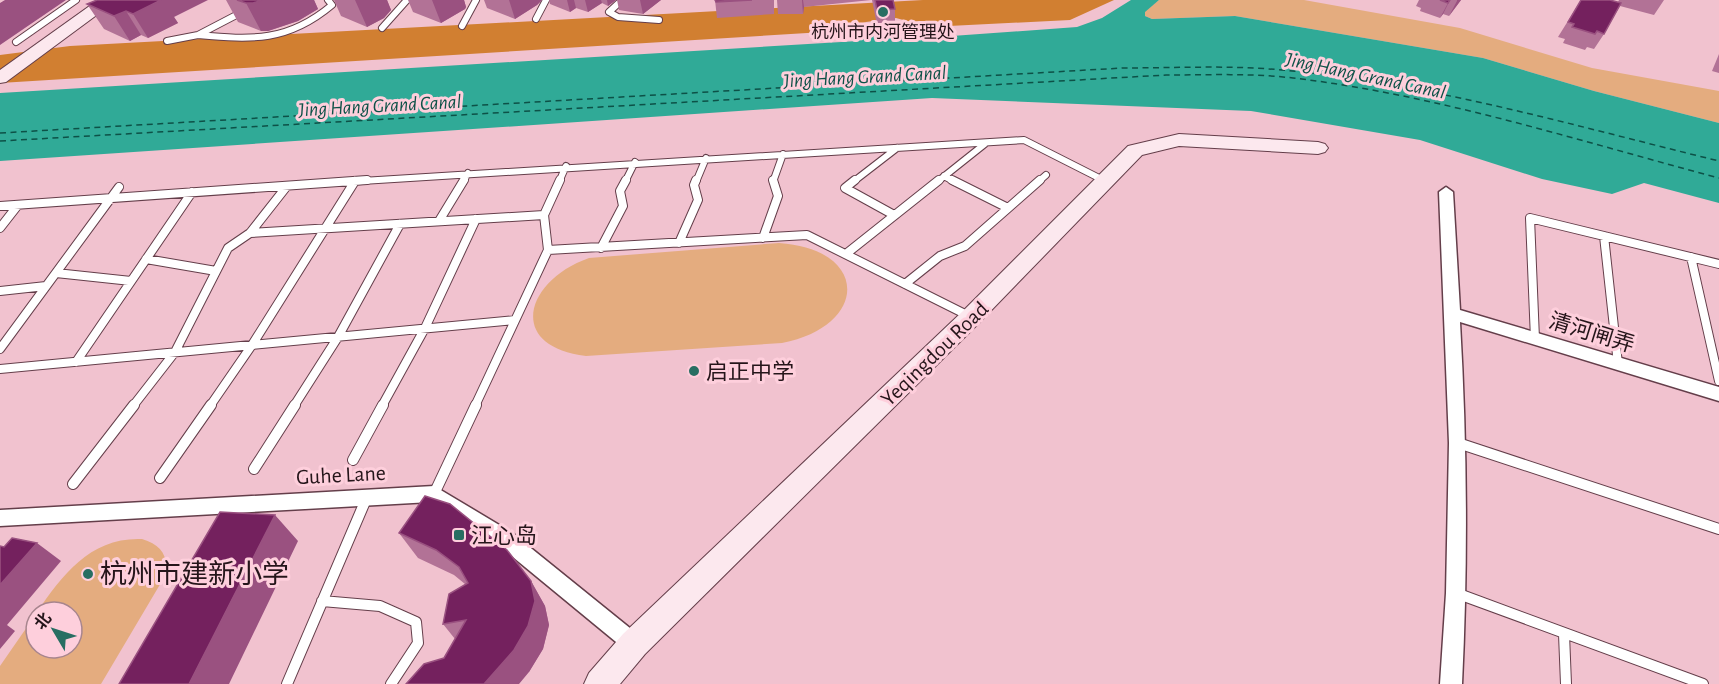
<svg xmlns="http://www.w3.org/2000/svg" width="1719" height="684" font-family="'Alegreya Sans','Noto Sans SC',sans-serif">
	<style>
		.green { fill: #e4ac7f }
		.forest { fill: #d17f31 }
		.water { fill: #30aa97 }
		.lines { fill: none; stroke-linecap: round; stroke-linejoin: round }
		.ferry { stroke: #0d5147; stroke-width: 1.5; stroke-dasharray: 6 4.5; stroke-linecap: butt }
		.lane-far2-casing { stroke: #643e4a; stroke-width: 8 }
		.lane-far1-casing { stroke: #643e4a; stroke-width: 10 }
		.lane-casing { stroke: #643e4a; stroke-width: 12 }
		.street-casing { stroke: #643e4a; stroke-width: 3 }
		.secondary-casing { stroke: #643e4a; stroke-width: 2 }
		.lane-far2 { stroke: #fff; stroke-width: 6 }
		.lane-far1 { stroke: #fff; stroke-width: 8 }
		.lane { stroke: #fff; stroke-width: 10 }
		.street { fill: #fff; fill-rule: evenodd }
		.secondary { fill: #fce8ee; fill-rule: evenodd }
		.wall { fill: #b27296 }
		.shaded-wall { fill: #9a5180 }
		.building { fill: #74215e; stroke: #9a5180; stroke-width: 1.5 }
		.poi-dot { fill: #286e62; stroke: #fecfdc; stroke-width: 2 }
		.labels { text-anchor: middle; stroke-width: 6; stroke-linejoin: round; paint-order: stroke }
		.far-poi-label { font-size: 18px; fill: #25151a; stroke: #fecfdc }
		.far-water-label { font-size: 20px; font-style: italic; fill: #0d5147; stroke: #fecfdc }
		.street-label { font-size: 22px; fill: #25151a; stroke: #fecfdc }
		.poi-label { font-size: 22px; fill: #25151a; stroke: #fecfdc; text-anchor: start }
		.near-poi-label { font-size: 27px; fill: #25151a; stroke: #fecfdc; text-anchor: start }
	</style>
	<rect width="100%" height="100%" fill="#f1c2cf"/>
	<path class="green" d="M1159,0H1304L1460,28L1592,68L1719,91V123L1594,91L1483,58L1235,16L1152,19L1145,16V11Z
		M779,243C870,249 869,326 782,343L586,356C505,346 526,280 589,258Z
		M142,539C161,545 169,555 165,576L101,684H0V666L36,614V648H72V612H37C63,574 91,537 142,539Z"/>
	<path class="forest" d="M923,0H1114L1070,20L929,27L896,18L866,22L840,31L0,83V55L70,46Z"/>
	<path class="water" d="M1131,0H1159L1145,12V16L1152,19L1235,16L1483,58L1594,91L1719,123V203L1644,183L1612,194L1542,179L1420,140L1251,111L932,98L0,161V93L858,41C885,30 896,29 924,38L1077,27L1102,18Z"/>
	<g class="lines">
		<path class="ferry" d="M0,133L1122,68C1175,68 1229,65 1282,70C1429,83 1575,126 1719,161
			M0,141L1166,75C1208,75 1251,73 1293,78C1438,95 1579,141 1719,178"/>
		<defs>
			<path id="lane-far2" d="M622,0L609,12L618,17L659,20
				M536,19L546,0
				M462,26L476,0
				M382,28L407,0
				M198,35C252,40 288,42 332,5L328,0
				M167,41L198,35L244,11
				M16,42L76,0
				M944,176L955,182
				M346,182L1024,140L1105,181
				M463,182L468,173
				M559,182L566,166
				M625,182L635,162
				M696,182L706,158
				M773,182L783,154
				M853,182L897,148
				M937,182L986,143
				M1038,182L1046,175"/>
			<path id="lane-far1" d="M855,180L845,188L894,215
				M952,180L1008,208
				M0,206L367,180
				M439,221L464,180
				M0,228L18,205
				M250,233L544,215
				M1604,236L1618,364
				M763,238L778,196L773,180
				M679,243L698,200L694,185L696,180
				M601,248L623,206L620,191L626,180
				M548,250L544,215L560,180
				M846,254L939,180
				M1691,257L1719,381
				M146,259L216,271
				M56,273L131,281
				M905,284L940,256L965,246L1040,180
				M0,291L46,286
				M1535,339L1530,218L1719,264
				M0,349L119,187
				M76,362L192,192
				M0,369L515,320
				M133,406L175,352L228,248L250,233L287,186
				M210,406L252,345L355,181
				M294,406L338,337L400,224
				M382,406L425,328L476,219
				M475,406L548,250L807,235L969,316"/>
			<path id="lane" d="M1458,443L1719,529
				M353,460L383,405
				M254,469L295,405
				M160,478L211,405
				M73,484L134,405
				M434,494L476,405
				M1456,593L1703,684
				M322,601L380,606L416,622L418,643L391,684
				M1564,634L1566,684
				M287,684L367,497"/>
			<path id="street" d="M1446,187L1453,192L1460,310L1719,387V401L1460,322C1467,443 1468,563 1462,684H1440L1446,593L1449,443L1439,192Z
				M434,486L511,532L641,637L645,644L641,651L634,654L627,651L497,544L431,502L0,526V510Z"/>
			<path id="secondary" d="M98,0H117L6,82L0,83V70Z
				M1179,134L1318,142L1325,144L1328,148L1325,152L1318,154L1179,146L1142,155L979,323L645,654L620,684H584L589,673L623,634L963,311L1128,146Z"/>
		</defs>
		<use href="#lane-far2" class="lane-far2-casing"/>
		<use href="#lane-far1" class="lane-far1-casing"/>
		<use href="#lane" class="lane-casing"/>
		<use href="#street" class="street-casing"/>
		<use href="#secondary" class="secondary-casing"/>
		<use href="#lane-far2" class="lane-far2"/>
		<use href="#lane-far1" class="lane-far1"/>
		<use href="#lane" class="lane"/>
		<use href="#street" class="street"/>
		<use href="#secondary" class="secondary"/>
	</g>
	<path class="wall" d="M226,0H314L318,9L298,21L268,31H261L238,22Z
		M334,0H387L391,10L384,18L367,27L341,16Z
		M408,0H464L466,7L465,9L441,23L413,12Z
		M484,0H542L537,5L515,19L487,8Z
		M549,0H616L608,6L602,3L588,12L576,8L570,12L550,4Z
		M617,0H661L643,14L619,10Z
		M715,0H774V14L717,18Z
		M777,0H871L804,7L803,14H778Z
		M872,0H893L895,9V24L877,25Z
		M1419,0H1461L1449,16L1443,14L1440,18L1420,11L1421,8L1416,6Z
		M1581,0L1618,2L1619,0H1664L1654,15L1620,6L1604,34L1594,49L1587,47L1585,50L1563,43L1565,39L1558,37Z
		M87,4L174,17L178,23L148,38L141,35L130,41L104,29Z
		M1719,54V73L1712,71Z
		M399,533L531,581L545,606L549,625L543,649L529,672L444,658L455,639L443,624L465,584L454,575L418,558Z"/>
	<path class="shaded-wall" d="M5,0H66L0,45V3Z
		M157,0H208L174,17L178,23L148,38L133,14Z
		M262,0H314L318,9L298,21L268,31H261L246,3Z
		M355,0H387L391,10L384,18L367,27Z
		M432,0H464L466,7L465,9L441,23Z
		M509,0H542L537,5L515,19Z
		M567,0H574L576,8L570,12Z
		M585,0H601L602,3L588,12Z
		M607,0H616L608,6Z
		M640,0H661L643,14Z
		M802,0H803L804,7L803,14Z
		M1450,0L1443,14L1440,18L1448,3Z
		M1457,0H1461L1449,16L1457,1Z
		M126,11L141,35L130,41L114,16Z
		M275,515L298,541L229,684H189Z
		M37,543L61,561L7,625L15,631L0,649V585Z
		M531,581L545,606L549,625L543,649L529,672L519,684H484Z"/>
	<path class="building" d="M97,0H161L133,14L126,11L114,16L87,4Z
		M237,0H262L253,3H246Z
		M715,0H752L716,2Z
		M875,0H893L895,9L877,10Z
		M1440,0H1450L1448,3Z
		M1581,0H1610L1621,3L1604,34L1597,31L1595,34L1572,27L1574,24L1568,22Z
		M425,496L450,504L507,550L531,581L535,601L528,626L514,650L484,684H406L424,664L444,658L466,620L443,624L449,594L468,583L459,567L436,550L399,533Z
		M220,512L275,515L189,684H119Z
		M12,538L37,543L0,585V546L4,547Z"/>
	<g class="poi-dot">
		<circle cx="883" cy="12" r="6"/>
		<circle cx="694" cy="371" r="6"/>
		<rect x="453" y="529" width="12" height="12" rx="3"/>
		<circle cx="88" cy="574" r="6"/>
	</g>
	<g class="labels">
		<g class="far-poi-label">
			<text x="883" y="38">杭州市内河管理处</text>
		</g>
		<g class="far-water-label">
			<text transform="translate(1366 75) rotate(12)" y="7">Jing Hang Grand Canal</text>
			<text transform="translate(865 76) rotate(-3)" y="7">Jing Hang Grand Canal</text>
			<text transform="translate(380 105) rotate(-3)" y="7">Jing Hang Grand Canal</text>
		</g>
		<g class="street-label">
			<text transform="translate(1592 332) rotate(17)" y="8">清河闸弄</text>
			<text transform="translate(934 353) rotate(-44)" y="8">Yeqingdou Road</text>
			<text transform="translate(341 474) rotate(-3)" y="8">Guhe Lane</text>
		</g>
		<g class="poi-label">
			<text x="706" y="379">启正中学</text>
			<text x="471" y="543">江心岛</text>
		</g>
		<g class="near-poi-label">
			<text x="100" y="583">杭州市建新小学</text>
		</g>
	</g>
	<g transform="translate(54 630) rotate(309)"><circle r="28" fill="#fecfdc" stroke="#a7858e" stroke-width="1.5"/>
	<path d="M0-4.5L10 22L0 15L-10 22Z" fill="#286e62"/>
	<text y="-9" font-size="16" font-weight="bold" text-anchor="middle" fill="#25151a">北</text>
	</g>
</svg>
